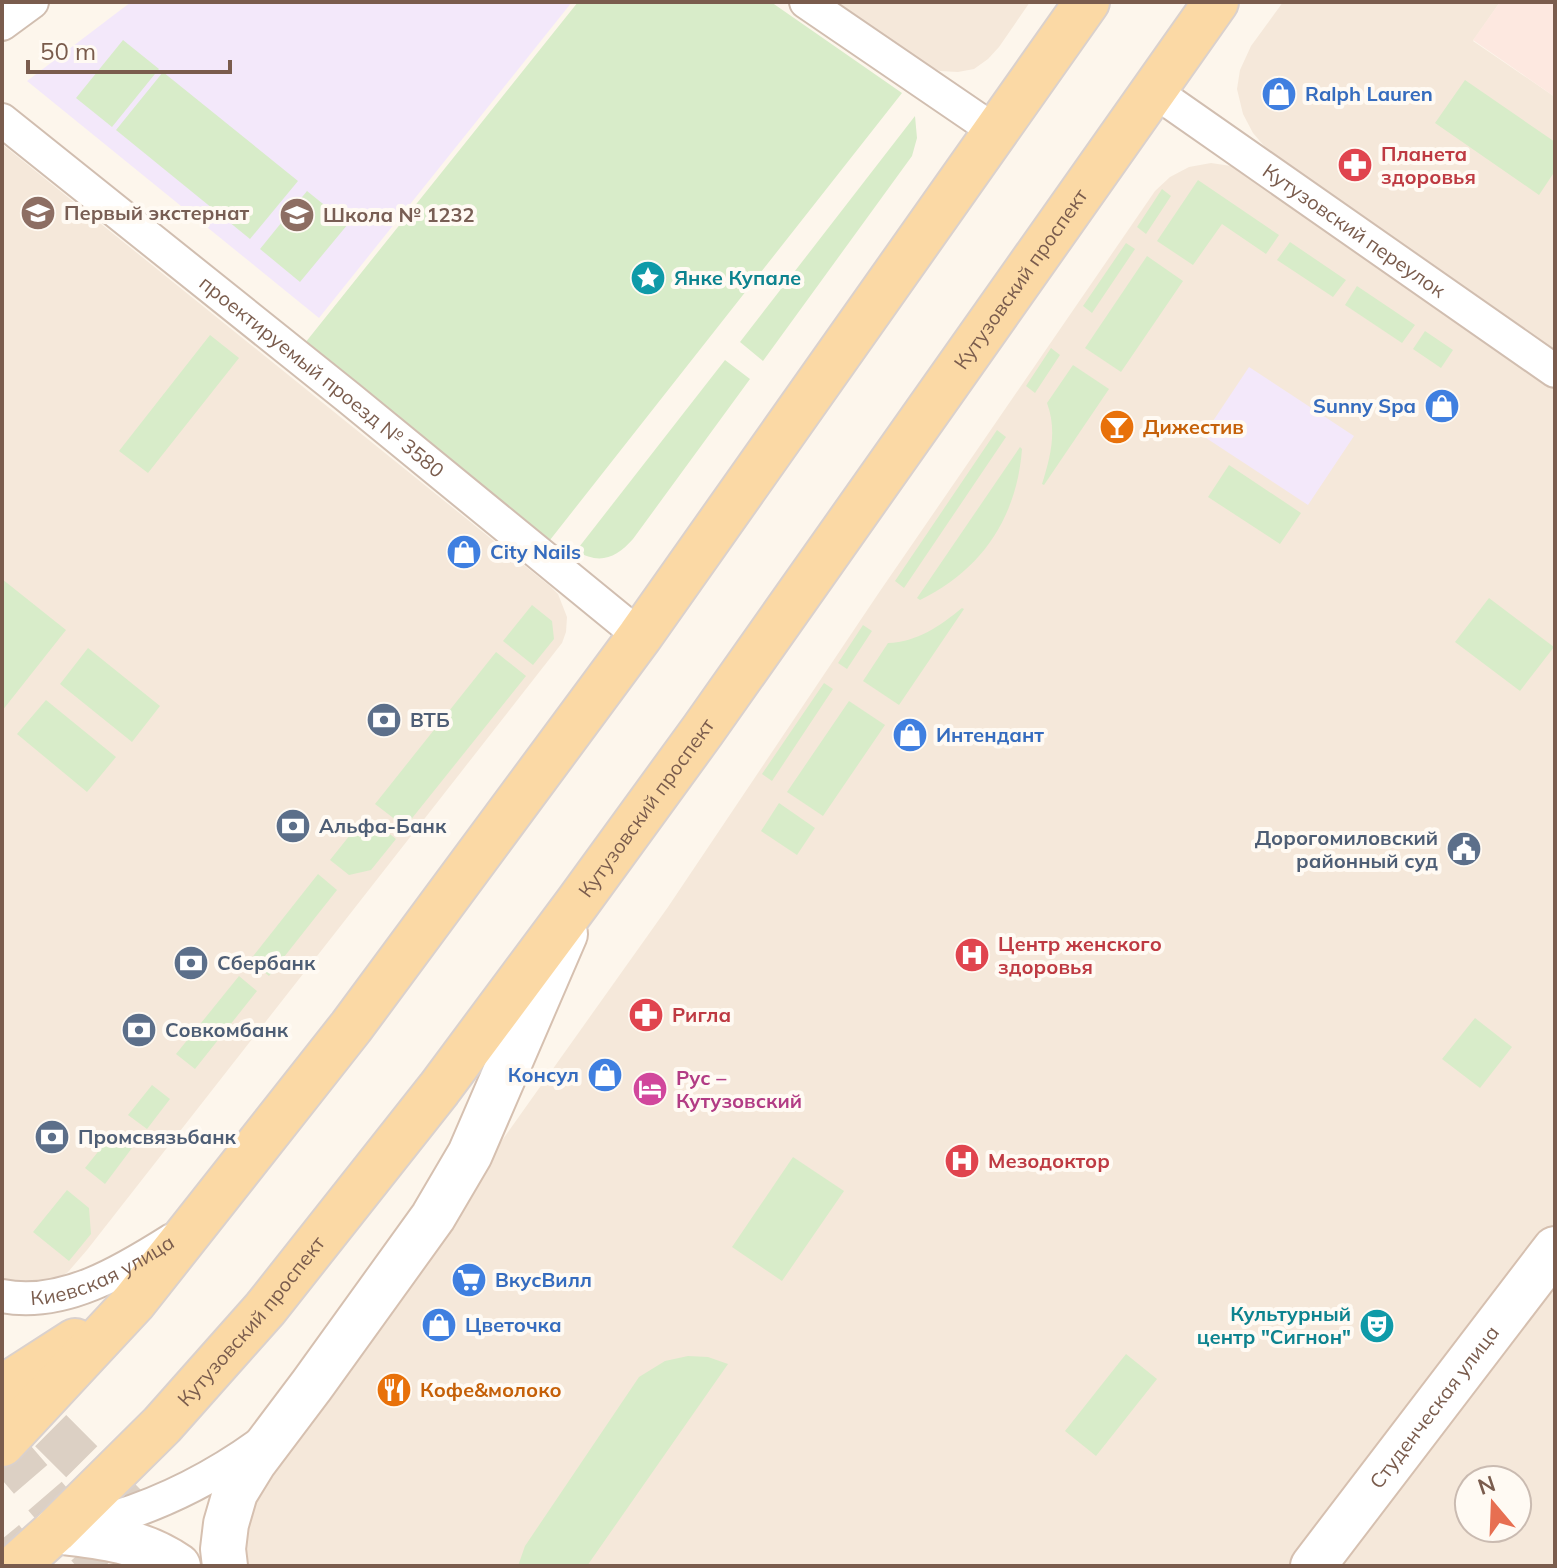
<svg xmlns="http://www.w3.org/2000/svg" width="1557" height="1568" font-family="Mulish,sans-serif">
	<style>
		.residential { fill: #f5e8da; fill-rule: evenodd }
		.commercial { fill: #fde8e0 }
		.education { fill: #f3e8fa }
		.green { fill: #d8ecc9 }
		.lines { fill: none; stroke-linecap: round; stroke-linejoin: round }
		.primary-tunnel { stroke: #dcd0c4; stroke-width: 44; stroke-dasharray: 44 22; stroke-linecap: butt }
		.street-casing { stroke: #d1beb0; stroke-width: 36 }
		.secondary-casing { stroke: #d6c0b0; stroke-width: 48 }
		.primary-casing { stroke: #dad1cd; stroke-width: 48 }
		.street { stroke: #fff; stroke-width: 32 }
		.secondary { stroke: #fff; stroke-width: 44 }
		.primary { stroke: #fbd9a5; stroke-width: 44 }
		.labels { text-anchor: middle; stroke-width: 8; stroke-linejoin: round; paint-order: stroke }
		.shop-label { font-size: 20px; font-weight: bold; fill: #366cbe; stroke: #fffaf3; text-anchor: start }
		.health-label { font-size: 20px; font-weight: bold; fill: #be3a42; stroke: #fffaf3; text-anchor: start }
		.education-label { font-size: 20px; font-weight: bold; fill: #785e54; stroke: #fffaf3; text-anchor: start }
		.street-label { font-size: 20px; fill: #7a5c4d; stroke: #fffaf3 }
		.culture-label { font-size: 20px; font-weight: bold; fill: #0d838f; stroke: #fffaf3; text-anchor: start }
		.food-label { font-size: 20px; font-weight: bold; fill: #c56008; stroke: #fffaf3; text-anchor: start }
		.service-label { font-size: 20px; font-weight: bold; fill: #4e5e75; stroke: #fffaf3; text-anchor: start }
		.hotel-label { font-size: 20px; font-weight: bold; fill: #b23c85; stroke: #fffaf3; text-anchor: start }
	</style>
	<rect width="100%" height="100%" fill="#fdf6ec"/>
	<path class="residential" d="M835,2H1030L999,47L988,59L974,69L958,72L940,71L924,64Z
		M1283,2H1500L1473,41L1555,97V352L1274,155L1265,147L1253,133L1243,114L1237,89L1240,70L1251,46Z
		M2,144L551,587L558,594L567,617L566,632L562,643L87,1250L68,1272L55,1281L41,1285L2,1281Z
		M1211,163L1231,166L1247,172L1555,387V1227L1298,1566H237L252,1492L668,907L878,594L1155,191L1170,177L1189,167Z
		M1555,1270V1566H1330ZM1469,1480H1517V1528H1469Z"/>
	<path class="commercial" d="M1500,2H1555V97L1473,40Z"/>
	<path class="education" d="M131,2H572L319,318L27,81Z
		M1249,367L1354,436L1308,505L1203,436Z"/>
	<path class="green" d="M578,2H771L902,93L550,540L305,343Z
		M123,40L159,69L112,127L76,98Z
		M163,72L298,181L250,239L116,130Z
		M1465,80L1555,142V171L1539,195L1435,123Z
		M915,116L917,138L912,156L763,361L740,342Z
		M1198,180L1279,235L1266,254L1222,224L1193,265L1157,241Z
		M1162,189L1171,196L1146,234L1137,227Z
		M307,191L348,224L300,282L260,249Z
		M1290,242L1346,280L1333,297L1277,260Z
		M1126,243L1135,249L1092,313L1083,306Z
		M1147,256L1183,281L1121,372L1085,348Z
		M1357,286L1415,325L1402,343L1345,305Z
		M1425,331L1453,350L1441,368L1413,349Z
		M210,335L239,358L148,473L119,451Z
		M1051,348L1060,355L1035,393L1026,386Z
		M725,360L750,379L633,539C616,558 600,565 576,551Z
		M1073,365L1109,389L1044,485L1042,484C1051,456 1057,430 1047,403Z
		M997,430L1006,437L904,588L895,581Z
		M1020,447L1022,449C1017,517 982,570 920,600L917,598Z
		M1229,465L1301,513L1280,544L1208,497Z
		M2,579L66,630L2,711Z
		M1489,598L1554,647L1520,691L1455,642Z
		M532,605L552,621L554,639L533,665L503,641Z
		M962,608L964,609L899,705L863,681L888,643C917,642 940,626 962,608Z
		M863,625L872,631L847,669L838,663Z
		M88,648L160,706L132,742L60,684Z
		M496,652L526,676L405,827L375,804Z
		M824,683L833,689L772,781L762,774Z
		M46,700L116,757L87,792L17,734Z
		M849,701L885,725L823,816L787,792Z
		M779,803L815,828L797,855L761,831Z
		M366,815L396,839L371,870L349,875L330,860Z
		M318,874L337,890L269,976L250,960Z
		M239,976L257,991L195,1069L176,1054Z
		M1475,1018L1512,1047L1480,1088L1442,1059Z
		M152,1085L170,1099L147,1129L128,1115Z
		M113,1133L132,1148L105,1184L85,1168Z
		M793,1157L844,1191L782,1281L732,1247Z
		M67,1190L89,1208L91,1234L69,1261L33,1232Z
		M1126,1354L1157,1379L1096,1456L1065,1431Z
		M688,1356L708,1357L728,1364L587,1566H518L525,1546L639,1377L665,1361Z"/>
	<g class="lines">
		<path class="primary-tunnel" d="M4,1384L131,1511
			M2,1446L105,1566
			M2,1539L24,1566"/>
		<defs>
			<g id="street">
				<path d="M806,2L995,131"/>
				<path d="M2,24L32,2"/>
				<path id="s1" d="M1154,91L1555,371"/>
				<path id="s2" d="M2,120L348,397L640,636"/>
				<path id="s3" d="M2,1296C63,1308 123,1271 172,1240"/>
				<path d="M74,1527C88,1524 102,1521 116,1517C167,1501 217,1475 260,1444"/>
			</g>
			<g id="secondary">
				<path d="M55,1531C98,1536 141,1540 178,1566"/>
				<path d="M225,1566L223,1549L226,1524L235,1493L254,1462L312,1385L433,1217L470,1154L565,934"/>
				<path id="s4" d="M1313,1566L1555,1249"/>
			</g>
			<g id="primary">
				<path d="M2,1388L75,1341"/>
				<path d="M2,1444L134,1302L351,1027L640,636L1087,2"/>
				<path id="s5" d="M16,1566L55,1531L162,1425L265,1309L439,1089L578,902L703,730L1216,2"/>
			</g>
		</defs>
		<use href="#street" class="street-casing"/>
		<use href="#secondary" class="secondary-casing"/>
		<use href="#primary" class="primary-casing"/>
		<use href="#street" class="street"/>
		<use href="#secondary" class="secondary"/>
		<use href="#primary" class="primary"/>
	</g>
	<defs>
		<symbol id="shop-disc" viewBox="-11 -11 22 22"><circle r="9.5" fill="#3f7fe0" stroke="#fffaf3"/><path d="M-5-2.5h2.3a2.7 3.5 0 0 1 5.4 0H5L5.5 6h-11ZM-1.5-2.5h3a1.5 2.3 0 0 0-3 0Z" fill="#fff"/></symbol>
		<symbol id="pharmacy-disc" viewBox="-11 -11 22 22"><circle r="9.5" fill="#e0444e" stroke="#fffaf3"/><path d="M-2-6h4v4h4v4h-4v4h-4v-4h-4v-4h4Z" fill="#fff"/></symbol>
		<symbol id="school-disc" viewBox="-11 -11 22 22"><circle r="9.5" fill="#8d6e63" stroke="#fffaf3"/><path d="M0-5L7-2L0 1L-7-2ZM-4 1L0 2.5L4 1V4Q0 6-4 4Z" fill="#fff"/></symbol>
		<symbol id="sight-disc" viewBox="-11 -11 22 22"><circle r="9.5" fill="#0f9aa8" stroke="#fffaf3"/><path d="M0-6L1.8-2.2L6-1.7L2.9 1.2L3.7 5.4L0 3.3L-3.7 5.4L-2.9 1.2L-6-1.7L-1.8-2.2Z" fill="#fff"/></symbol>
		<symbol id="bar-disc" viewBox="-11 -11 22 22"><circle r="9.5" fill="#e8710a" stroke="#fffaf3"/><path d="M-6-5H6L.8 .8V4.5H3.5V6h-7V4.5H-.8V.8Z" fill="#fff"/></symbol>
		<symbol id="bank-disc" viewBox="-11 -11 22 22"><circle r="9.5" fill="#5c6f8a" stroke="#fffaf3"/><path d="M-6-4H6V4H-6ZM0-2.3a2.3 2.3 0 1 0 0 4.6a2.3 2.3 0 1 0 0-4.6Z" fill="#fff"/></symbol>
		<symbol id="civic-disc" viewBox="-11 -11 22 22"><circle r="9.5" fill="#5c6f8a" stroke="#fffaf3"/><path d="M-.6-6.5H3V-4.5H.6V-3L4-1V1h2V6H-6V1h2V-1L-.6-3ZM-1.2 2.5V6h2.4V2.5Z" fill="#fff"/></symbol>
		<symbol id="hospital-disc" viewBox="-11 -11 22 22"><circle r="9.5" fill="#e0444e" stroke="#fffaf3"/><path d="M-5-5h3v3.5h4V-5h3V5h-3V1.5h-4V5h-3Z" fill="#fff"/></symbol>
		<symbol id="hotel-disc" viewBox="-11 -11 22 22"><circle r="9.5" fill="#d1479c" stroke="#fffaf3"/><path d="M-6-4.5h1.5V1H6V5H4.5V3h-9V5H-6ZM-4 0a1.8 1.8 0 1 1 3.6 0ZM.5 0V-2.5h3Q6-2.5 6 0Z" fill="#fff"/></symbol>
		<symbol id="supermarket-disc" viewBox="-11 -11 22 22"><circle r="9.5" fill="#3f7fe0" stroke="#fffaf3"/><path d="M-6-5.5h2.5l.6 2H6L4.5 2H-2.5L-4.4-4H-6ZM-1.5 3.2a1.3 1.3 0 1 0 .1 0ZM3 3.2a1.3 1.3 0 1 0 .1 0Z" fill="#fff"/></symbol>
		<symbol id="theatre-disc" viewBox="-11 -11 22 22"><circle r="9.5" fill="#0f9aa8" stroke="#fffaf3"/><path d="M-5-5.5Q0-4 5-5.5V0Q5 5 0 6Q-5 5-5 0ZM-3.3-2.5H-1v1.5H-3.3ZM1-2.5H3.3v1.5H1ZM-2.8 1Q0 5.5 2.8 1Z" fill="#fff"/></symbol>
		<symbol id="restaurant-disc" viewBox="-11 -11 22 22"><circle r="9.5" fill="#e8710a" stroke="#fffaf3"/><path d="M-5-6h1v4h1v-4h1v4h1v-4h1v5L-1.5 .5V6h-2V.5L-5-1ZM5-6V6H3V1.5H1.5Q1.5-4 5-6Z" fill="#fff"/></symbol>
	</defs>
	<g fill-rule="evenodd">
		<use href="#shop-disc" x="1259" y="74" width="40" height="40"/>
		<use href="#pharmacy-disc" x="1335" y="145" width="40" height="40"/>
		<use href="#school-disc" x="18" y="193" width="40" height="40"/>
		<use href="#school-disc" x="277" y="195" width="40" height="40"/>
		<use href="#sight-disc" x="628" y="258" width="40" height="40"/>
		<use href="#shop-disc" x="1422" y="386" width="40" height="40"/>
		<use href="#bar-disc" x="1097" y="407" width="40" height="40"/>
		<use href="#shop-disc" x="444" y="532" width="40" height="40"/>
		<use href="#bank-disc" x="364" y="700" width="40" height="40"/>
		<use href="#shop-disc" x="890" y="715" width="40" height="40"/>
		<use href="#bank-disc" x="273" y="806" width="40" height="40"/>
		<use href="#civic-disc" x="1444" y="829" width="40" height="40"/>
		<use href="#hospital-disc" x="952" y="935" width="40" height="40"/>
		<use href="#bank-disc" x="171" y="943" width="40" height="40"/>
		<use href="#pharmacy-disc" x="626" y="995" width="40" height="40"/>
		<use href="#bank-disc" x="119" y="1010" width="40" height="40"/>
		<use href="#shop-disc" x="585" y="1055" width="40" height="40"/>
		<use href="#hotel-disc" x="630" y="1069" width="40" height="40"/>
		<use href="#bank-disc" x="32" y="1117" width="40" height="40"/>
		<use href="#hospital-disc" x="942" y="1141" width="40" height="40"/>
		<use href="#supermarket-disc" x="449" y="1260" width="40" height="40"/>
		<use href="#shop-disc" x="419" y="1305" width="40" height="40"/>
		<use href="#theatre-disc" x="1357" y="1306" width="40" height="40"/>
		<use href="#restaurant-disc" x="374" y="1370" width="40" height="40"/>
	</g>
	<g class="labels">
		<g class="shop-label">
			<text x="1305" y="101">Ralph Lauren</text>
			<text x="1416" y="413" text-anchor="end">Sunny Spa</text>
			<text x="490" y="559">City Nails</text>
			<text x="936" y="742">Интендант</text>
			<text x="579" y="1082" text-anchor="end">Консул</text>
			<text x="495" y="1287">ВкусВилл</text>
			<text x="465" y="1332">Цветочка</text>
		</g>
		<g class="health-label">
			<text x="1381" y="161">Планета<tspan x="1381" dy="23">здоровья</tspan></text>
			<text x="998" y="951">Центр женского<tspan x="998" dy="23">здоровья</tspan></text>
			<text x="672" y="1022">Ригла</text>
			<text x="988" y="1168">Мезодоктор</text>
		</g>
		<g class="education-label">
			<text x="64" y="220">Первый экстернат</text>
			<text x="323" y="222">Школа № 1232</text>
		</g>
		<g class="street-label">
			<text dy="7" stroke="none"><textPath href="#s1" startOffset="244">Кутузовский переулок</textPath></text>
			<text dy="7" stroke="none"><textPath href="#s5" startOffset="1636">Кутузовский проспект</textPath></text>
			<text dy="7" stroke="none"><textPath href="#s2" startOffset="410">проектируемый проезд № 3580</textPath></text>
			<text dy="7" stroke="none"><textPath href="#s5" startOffset="988">Кутузовский проспект</textPath></text>
			<text dy="7" stroke="none"><textPath href="#s3" startOffset="106">Киевская улица</textPath></text>
			<text dy="7" stroke="none"><textPath href="#s5" startOffset="340">Кутузовский проспект</textPath></text>
			<text dy="7" stroke="none"><textPath href="#s4" startOffset="200">Студенческая улица</textPath></text>
		</g>
		<g class="culture-label">
			<text x="674" y="285">Янке Купале</text>
			<text x="1351" y="1321" text-anchor="end">Культурный<tspan x="1351" dy="23">центр "Сигнон"</tspan></text>
		</g>
		<g class="food-label">
			<text x="1143" y="434">Дижестив</text>
			<text x="420" y="1397">Кофе&amp;молоко</text>
		</g>
		<g class="service-label">
			<text x="410" y="727">ВТБ</text>
			<text x="319" y="833">Альфа-Банк</text>
			<text x="1438" y="845" text-anchor="end">Дорогомиловский<tspan x="1438" dy="23">районный суд</tspan></text>
			<text x="217" y="970">Сбербанк</text>
			<text x="165" y="1037">Совкомбанк</text>
			<text x="78" y="1144">Промсвязьбанк</text>
		</g>
		<g class="hotel-label">
			<text x="676" y="1085">Рус –<tspan x="676" dy="23">Кутузовский</tspan></text>
		</g>
	</g>
	<rect width="1557" height="1568" fill="none" stroke="#7a5c4d" stroke-width="8"/>
	<g transform="translate(1493 1504) rotate(341)"><circle r="38" fill="#fffaf3" stroke="#cabbb1" stroke-width="2"/>
	<path d="M0-6L14 30L0 20L-14 30Z" fill="#e76f51"/>
	<text y="-12" font-size="22" font-weight="bold" text-anchor="middle" fill="#7a5c4d">N</text>
	</g>
	<path d="M28 60v12h202v-12" fill="none" stroke="#7a5c4d" stroke-width="4"/>
	<text x="40" y="60" font-size="24" fill="#7a5c4d" stroke="#fffaf3" stroke-width="6" paint-order="stroke">50 m</text>
</svg>
